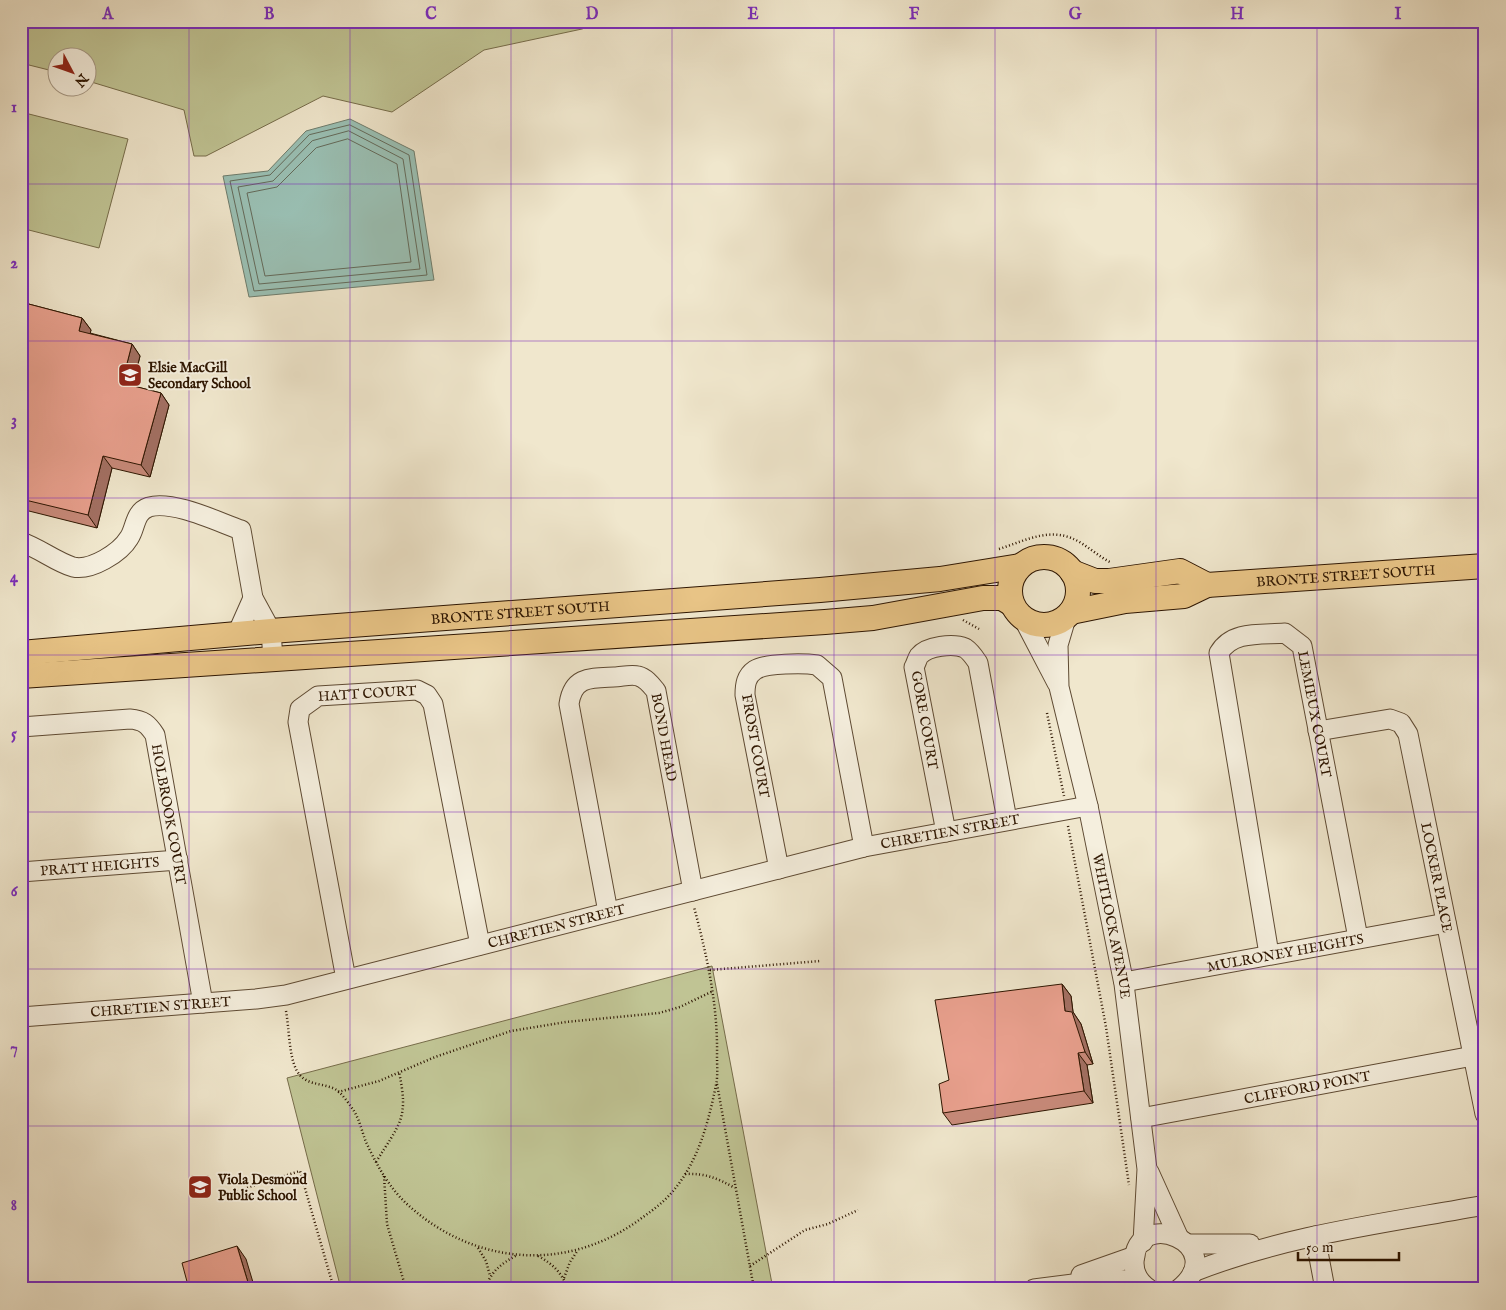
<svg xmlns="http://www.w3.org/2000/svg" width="1506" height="1310" font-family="'IM FELL English',serif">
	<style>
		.green { fill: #c0c494; stroke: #766c4a }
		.water { fill: #9ac0b4; stroke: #6e7c6c }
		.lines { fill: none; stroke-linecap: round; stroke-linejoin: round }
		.shore { stroke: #646a5a; stroke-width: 1 }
		.minor-casing { stroke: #5e4a33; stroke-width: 21 }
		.major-casing { stroke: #2d1500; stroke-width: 26 }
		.path { stroke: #2d1500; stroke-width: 2.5; stroke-dasharray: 1 2.5; stroke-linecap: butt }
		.minor { stroke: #f5efde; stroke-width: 19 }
		.major { stroke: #e8c486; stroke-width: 24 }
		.wall { fill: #c88a7a; stroke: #2d1500 }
		.shaded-wall { fill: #a37063; stroke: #2d1500 }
		.building { fill: #e9a08e; stroke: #2d1500 }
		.grid { fill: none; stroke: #7b2cbf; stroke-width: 1; stroke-opacity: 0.55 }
		.labels { text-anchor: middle; stroke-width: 4; stroke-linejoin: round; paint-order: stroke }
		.poi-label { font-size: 14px; font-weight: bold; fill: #2d1500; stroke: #f5efde; text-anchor: start }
		.street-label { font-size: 14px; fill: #2d1500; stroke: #f5efde }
		.neatline { fill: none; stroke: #7b2cbf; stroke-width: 2 }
		.grid-label { font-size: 16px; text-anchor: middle; font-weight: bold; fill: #7b2cbf }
	</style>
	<rect width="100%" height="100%" fill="#f0e7cd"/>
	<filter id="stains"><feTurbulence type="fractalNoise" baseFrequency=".004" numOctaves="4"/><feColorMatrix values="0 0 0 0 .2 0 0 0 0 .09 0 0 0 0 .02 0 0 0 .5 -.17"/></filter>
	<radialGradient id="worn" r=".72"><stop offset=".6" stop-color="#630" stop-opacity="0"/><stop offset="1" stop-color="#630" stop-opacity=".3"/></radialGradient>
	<path class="green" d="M21,21H604L582,29L484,50L392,112L323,96L206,156H194L184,110L88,81V58H58L57,72L21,63Z
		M21,112L128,139L99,248L21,228Z
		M712,966L773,1289H341L287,1078Z"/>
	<path class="water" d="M350,119L414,151L434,280L249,297L223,176L268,171L306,131Z"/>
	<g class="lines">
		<path class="shore" d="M350,125L409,155L427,275L254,291L230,181L270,175L309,135Z
			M349,131L403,159L420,269L259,284L238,187L273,181L312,141Z
			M348,139L397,164L411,262L265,276L247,193L277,187L316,148Z"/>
		<defs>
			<g id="minor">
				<path d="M21,542C39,548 56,562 73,567C91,571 120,553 129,538C136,528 134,512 149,507C173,500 218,522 241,530L253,598L271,631L273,659"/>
				<path d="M1023,618L1057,683"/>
				<path id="s1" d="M1066,618L1058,645L1059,687L1088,806L1124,984L1147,1169L1143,1242"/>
				<path d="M237,634L253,598"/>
				<path id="s2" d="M21,727L130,719C143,720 148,724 155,735L203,1003"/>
				<path id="s3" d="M1318,731L1390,719L1401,723L1408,734L1485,1114"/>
				<path d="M946,832L914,667C916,664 917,659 919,656C927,646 953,643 965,648C971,652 974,657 978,663L1007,820"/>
				<path d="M779,869L745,695C745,685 746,676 755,670C766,663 804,663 817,665L832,678L864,847"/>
				<path id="s4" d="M21,872L178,860"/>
				<path id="s5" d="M608,912L569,704C573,676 591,678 614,677C621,677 631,674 638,676C646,678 651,685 656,691L693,891"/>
				<path id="s6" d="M1269,954L1219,653C1232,630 1262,635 1285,633L1302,646L1358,938"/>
				<path id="s7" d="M346,979L298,722L300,709L318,696L417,690L427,695L433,704L480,945"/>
				<path id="s8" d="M1124,982L1446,923"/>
				<path id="s9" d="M21,1017L256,999L286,995L864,847L1088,806"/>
				<path id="s10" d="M1141,1118L1473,1056"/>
				<path d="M1149,1172L1178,1236"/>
				<path d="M1315,1236L1325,1289"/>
				<path d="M1188,1244H1250"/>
				<path d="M1193,1272C1286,1235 1387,1223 1485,1205"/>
				<path d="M1081,1275L1135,1256"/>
				<path d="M1034,1289L1112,1279L1139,1281"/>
				<path d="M1149,1289C1140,1283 1134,1274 1134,1263C1134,1204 1233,1245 1179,1289"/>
			</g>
			<g id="major">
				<circle cx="1044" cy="591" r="34"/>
				<path d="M1072,572L1095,581H1109L1180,571L1207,585"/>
				<path id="s11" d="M1071,612L1125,601L1184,596L1207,585L1485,566"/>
				<path id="s12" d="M21,653L271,631L820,590L940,579L1020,566"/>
				<path d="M21,676L825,622L873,618L983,598H1002L1012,604"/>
			</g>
		</defs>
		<use href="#minor" class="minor-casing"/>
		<use href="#major" class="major-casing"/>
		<path class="path" d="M999,549C1027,540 1053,525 1081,543C1091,549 1100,557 1110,562
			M963,620L979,629
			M1047,713L1064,796
			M1068,826L1106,1027L1129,1185
			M710,970L820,961
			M286,1011C289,1027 289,1055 296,1069C304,1086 320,1082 335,1089C343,1094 349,1104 354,1111C360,1121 362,1132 366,1142C376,1164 390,1189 408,1205C474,1265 566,1273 639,1220C653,1210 667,1200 677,1186C699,1158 709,1120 716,1085C718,1076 717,1065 717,1056C718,1005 707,956 694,907
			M717,1084L754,1289
			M338,1092L379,1081L435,1057L511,1031L566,1022L659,1013L680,1007L713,991
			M376,1162C400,1123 409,1119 399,1072
			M685,1174C705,1173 717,1178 735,1188
			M384,1176L387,1224L406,1289
			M227,1194L300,1171L334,1289
			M478,1248L486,1261L490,1276
			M538,1256C553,1264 562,1273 568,1289
			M750,1266L805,1230L828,1224L858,1210
			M564,1278L570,1262L578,1250
			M485,1289C491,1271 501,1264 517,1255
			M521,1289H530"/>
		<use href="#minor" class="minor"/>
		<use href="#major" class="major"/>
	</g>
	<path class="wall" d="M21,302L82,318L91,330L90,333L132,344L140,356L133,386L161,393L169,405L150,477L112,468L97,528L21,509Z
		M1062,984L1071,996L1073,1012L1081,1024L1093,1064L1087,1065L1093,1103L952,1125L943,1113L949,1080Z"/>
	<path class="shaded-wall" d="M82,318L91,330L88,343L79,331Z
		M132,344L140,356L130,395L122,383Z
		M161,393L169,405L150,477L141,465Z
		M103,456L112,468L97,528L88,515Z
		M1062,984L1071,996L1073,1012L1081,1024L1093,1064L1085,1052L1065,1011Z
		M1078,1053L1087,1065L1093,1103L1084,1091Z
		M237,1246L246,1259L255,1289H250Z"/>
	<path class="building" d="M21,302L82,318L79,331L132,344L122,383L161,393L141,465L103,456L88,515L21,499Z
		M1062,984L1065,1011L1072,1012L1085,1052L1078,1053L1084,1091L943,1113L939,1084L949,1080L935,1000Z
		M237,1246L250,1289H189L182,1263Z"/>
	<path class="grid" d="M189,21V1289M350,21V1289M511,21V1289M672,21V1289M834,21V1289M995,21V1289M1156,21V1289M1317,21V1289M21,184H1485M21,341H1485M21,498H1485M21,655H1485M21,812H1485M21,969H1485M21,1126H1485"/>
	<defs>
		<symbol id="school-square" viewBox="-11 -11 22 22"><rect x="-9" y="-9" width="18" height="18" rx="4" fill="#8f2418" stroke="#f5efde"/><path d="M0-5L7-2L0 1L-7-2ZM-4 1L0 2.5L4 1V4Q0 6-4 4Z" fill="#fff"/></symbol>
	</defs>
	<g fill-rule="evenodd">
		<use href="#school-square" x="116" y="361" width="28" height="28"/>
		<use href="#school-square" x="186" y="1173" width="28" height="28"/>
	</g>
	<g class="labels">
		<g class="poi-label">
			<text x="148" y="372">Elsie MacGill<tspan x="148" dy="16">Secondary School</tspan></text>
			<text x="218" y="1184">Viola Desmond<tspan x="218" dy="16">Public School</tspan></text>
		</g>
		<g class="street-label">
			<text dy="5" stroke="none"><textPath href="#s11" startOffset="279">BRONTE STREET SOUTH</textPath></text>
			<text dy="5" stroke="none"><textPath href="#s12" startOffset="501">BRONTE STREET SOUTH</textPath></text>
			<text dy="5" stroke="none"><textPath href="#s7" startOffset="346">HATT COURT</textPath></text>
			<text dy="5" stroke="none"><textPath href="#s6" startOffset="468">LEMIEUX COURT</textPath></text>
			<text transform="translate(925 720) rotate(80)" y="5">GORE COURT</text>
			<text dy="5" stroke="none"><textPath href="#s5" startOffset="366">BOND HEAD</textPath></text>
			<text transform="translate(756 746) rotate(80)" y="5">FROST COURT</text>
			<text dy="5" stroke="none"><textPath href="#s2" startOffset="221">HOLBROOK COURT</textPath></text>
			<text dy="5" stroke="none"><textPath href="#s9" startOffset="950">CHRETIEN STREET</textPath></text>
			<text dy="5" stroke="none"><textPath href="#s4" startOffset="79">PRATT HEIGHTS</textPath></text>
			<text dy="5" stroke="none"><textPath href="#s3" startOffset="244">LOCKER PLACE</textPath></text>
			<text dy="5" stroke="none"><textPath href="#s9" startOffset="545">CHRETIEN STREET</textPath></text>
			<text dy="5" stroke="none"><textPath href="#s1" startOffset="315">WHITLOCK AVENUE</textPath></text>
			<text dy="5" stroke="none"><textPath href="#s8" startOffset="164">MULRONEY HEIGHTS</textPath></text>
			<text dy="5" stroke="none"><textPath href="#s9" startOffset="140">CHRETIEN STREET</textPath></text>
			<text dy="5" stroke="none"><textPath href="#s10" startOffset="169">CLIFFORD POINT</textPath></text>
		</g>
	</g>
	<rect width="1506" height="1310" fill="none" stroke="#f0e7cd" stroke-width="55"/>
	<g transform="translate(72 72) rotate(131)"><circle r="24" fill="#f5efde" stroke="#a59885"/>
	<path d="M0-4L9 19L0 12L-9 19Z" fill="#8f2418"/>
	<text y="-8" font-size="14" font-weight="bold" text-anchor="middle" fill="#2d1500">N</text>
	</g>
	<path d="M1298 1252v8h101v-8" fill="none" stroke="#2d1500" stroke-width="2.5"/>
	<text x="1306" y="1252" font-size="15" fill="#2d1500" stroke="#f5efde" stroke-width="4" paint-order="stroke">50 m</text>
	<rect x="28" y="28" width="1450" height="1254" class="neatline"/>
	<g class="grid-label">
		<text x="108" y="19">A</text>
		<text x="269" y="19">B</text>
		<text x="431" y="19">C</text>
		<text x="592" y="19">D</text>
		<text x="753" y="19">E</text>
		<text x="914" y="19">F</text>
		<text x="1075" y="19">G</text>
		<text x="1237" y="19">H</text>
		<text x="1398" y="19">I</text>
		<text x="14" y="112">1</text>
		<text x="14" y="268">2</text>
		<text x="14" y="425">3</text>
		<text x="14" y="582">4</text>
		<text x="14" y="739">5</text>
		<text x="14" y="896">6</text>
		<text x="14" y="1053">7</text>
		<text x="14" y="1210">8</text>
	</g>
	<rect width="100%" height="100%" filter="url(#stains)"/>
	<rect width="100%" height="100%" fill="url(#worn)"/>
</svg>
